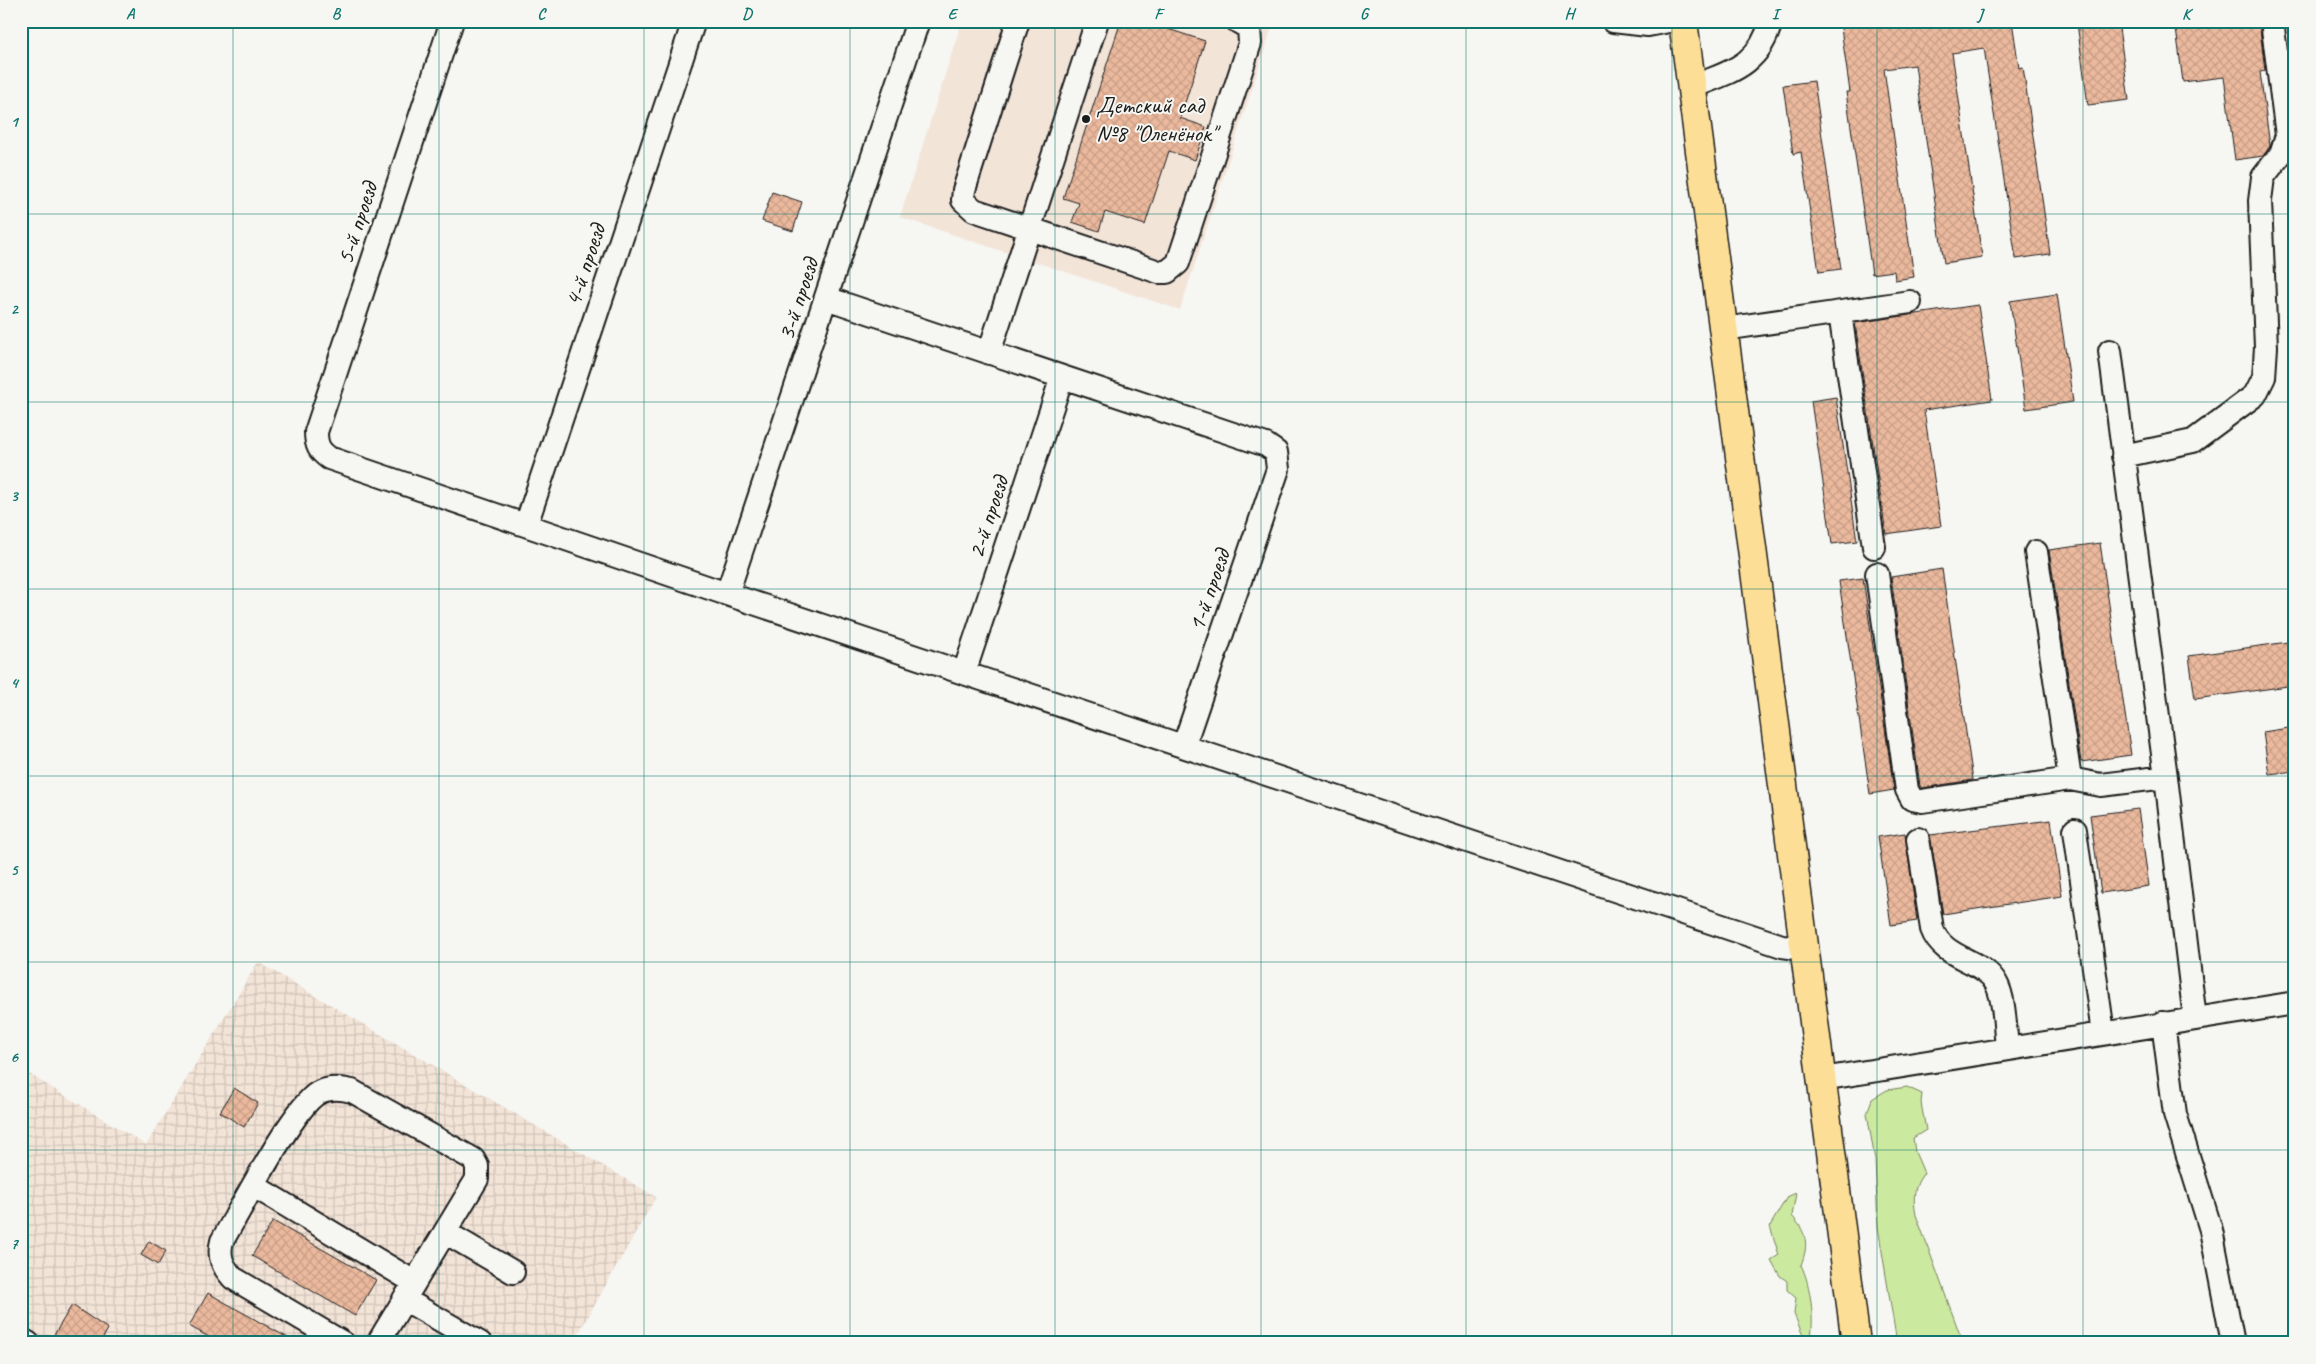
<svg xmlns="http://www.w3.org/2000/svg" width="2316" height="1364" font-family="Caveat,sans-serif">
	<style>
		.built { fill: #f3e4d8 }
		.industrial { fill: url(#industrial-grid) }
		.green { fill: #cce9a0; stroke: #74825e }
		.building { fill: url(#building-cross-hatch); stroke: #1c1c1c }
		.lines { fill: none; stroke-linecap: round; stroke-linejoin: round }
		.minor-casing { stroke: #1c1c1c; stroke-width: 26 }
		.major-casing { stroke: #1c1c1c; stroke-width: 31 }
		.minor { stroke: #f6f6f2; stroke-width: 22 }
		.major { stroke: #fcde96; stroke-width: 28 }
		.grid { fill: none; stroke: #0f766e; stroke-width: 1; stroke-opacity: 0.55 }
		.poi-dot { fill: #1c1c1c; stroke: #f6f6f2; stroke-width: 2 }
		.labels { text-anchor: middle; stroke-width: 4; stroke-linejoin: round; paint-order: stroke }
		.poi-label { font-size: 24px; fill: #1c1c1c; stroke: #f6f6f2; text-anchor: start }
		.street-label { font-size: 24px; fill: #1c1c1c; stroke: #f6f6f2 }
		.neatline { fill: none; stroke: #0f766e; stroke-width: 2 }
		.grid-label { font-size: 16px; text-anchor: middle; font-weight: bold; fill: #0f766e }
	</style>
	<defs>
		<pattern id="industrial-grid" width="8" height="8" patternUnits="userSpaceOnUse" patternTransform="scale(1.25)"><rect width="8" height="8" fill="#f3e4d8"/><path d="M0 4h8M4 0v8" fill="none" stroke="#d0c3b9"/></pattern>
		<pattern id="building-cross-hatch" width="8" height="8" patternUnits="userSpaceOnUse" patternTransform="scale(1.25)"><rect width="8" height="8" fill="#ebb99d"/><path d="M0 0l8 8M0 8l8-8" fill="none" stroke="#c99e87"/></pattern>
	</defs>
	<rect width="100%" height="100%" fill="#f6f6f2"/>
	<filter id="ink" filterUnits="userSpaceOnUse"><feTurbulence type="fractalNoise" baseFrequency=".02" numOctaves="2"/><feDisplacementMap in="SourceGraphic" scale="10" xChannelSelector="R" yChannelSelector="G"/><feConvolveMatrix kernelMatrix="1 2 1 2 8 2 1 2 1" color-interpolation-filters="sRGB"/></filter>
	<g filter="url(#ink)">
		<path class="built" d="M962,21H1274L1180,310L900,217Z"/>
		<path class="industrial" d="M258,962L656,1197L573,1343H21V1069L146,1145Z"/>
		<path class="green" d="M1907,1087L1922,1094L1921,1103L1926,1130L1913,1138L1915,1152L1924,1173C1913,1187 1913,1198 1916,1215L1963,1343H1897L1878,1227L1875,1160L1867,1113L1872,1099L1887,1090Z
			M1796,1193L1792,1216C1807,1233 1809,1244 1801,1265C1811,1285 1815,1321 1810,1343H1802L1804,1338L1794,1314L1796,1298L1787,1290V1281L1780,1276L1771,1260L1779,1255L1770,1226L1787,1197Z"/>
		<path class="building" d="M1121,21H1171L1168,29L1205,41L1180,118L1206,127L1195,160L1169,151L1145,225L1105,212L1099,231L1072,222L1079,203L1063,198Z
			M1840,21H2012L2019,68L2023,67L2050,254L2016,259L1984,48L1952,53L1982,257L1944,263L1915,65L1884,69L1914,277L1895,280L1894,271L1872,274L1846,92H1850Z
			M2094,21H2118L2129,100L2088,105L2077,23Z
			M2175,21H2259L2265,71L2260,72L2270,146L2263,156L2235,160L2224,77L2183,82Z
			M1814,81L1841,269L1819,272L1801,152L1793,154L1783,85Z
			M772,192L802,202L793,231L762,221Z
			M2057,294L2073,402L2026,409L2010,301Z
			M1978,305L1992,400L1924,410L1941,526L1886,534L1855,323Z
			M1836,397L1857,541L1832,544L1811,401Z
			M2100,543L2131,755L2081,762L2049,550Z
			M1942,569L1973,780L1922,788L1920,786L1891,577Z
			M1863,578L1894,790L1870,794L1839,581Z
			M2295,641V685L2195,699L2189,656Z
			M2295,727V771L2269,774L2263,732Z
			M2138,809L2149,886L2101,893L2090,815Z
			M2051,820L2062,896L1943,914L1930,835Z
			M1905,833L1917,921L1891,925L1878,837Z
			M234,1088L258,1103L244,1127L220,1112Z
			M273,1221L376,1280L355,1316L252,1256Z
			M149,1241L166,1251L158,1265L141,1255Z
			M208,1293L297,1343H220L189,1326Z
			M72,1305L108,1329L100,1343H67L54,1335Z"/>
		<g class="lines">
			<defs>
				<path id="minor" d="M452,21L316,432C316,445 319,451 329,458L727,594L1782,946L1805,949
					M1018,21L964,190L963,200L974,210L1159,272H1167L1178,263L1250,43L1249,28L1237,21
					M1613,21L1648,25L1669,21
					M1692,87C1729,72 1760,66 1771,21
					M826,298L1266,445L1276,452L1278,469L1184,745
					M1840,313L1874,547
					M1724,329L1910,302
					M2110,351L2166,777L2195,1019
					M989,353L1097,21
					M2123,456L2193,441L2255,395L2264,377L2266,347L2260,201L2263,177L2281,154L2287,135L2272,21
					M526,525L694,21
					M2036,552L2070,779
					M1877,574L1907,790L1912,799L1922,801L2070,779L2101,785L2166,777
					M727,594L918,21
					M964,673L1062,377
					M2075,830L2103,1033
					M1918,839L1932,929C1943,960 1983,959 1996,983C2005,998 2005,1031 2007,1048
					M2163,1023L2175,1114L2211,1230L2233,1343
					M1822,1079L2295,1003
					M254,1186L414,1282
					M445,1232L513,1272
					M404,1299L480,1343
					M21,1339L28,1343
					M343,1343L233,1278C222,1266 218,1256 222,1241C239,1212 294,1106 318,1093C329,1087 340,1088 352,1091L473,1159L477,1166V1179L378,1343"/>
				<path id="major" d="M1683,21L1856,1343"/>
			</defs>
			<use href="#minor" class="minor-casing"/>
			<use href="#major" class="major-casing"/>
			<use href="#minor" class="minor"/>
			<use href="#major" class="major"/>
		</g>
	</g>
	<path class="grid" d="M233,21V1343M439,21V1343M644,21V1343M850,21V1343M1055,21V1343M1261,21V1343M1466,21V1343M1672,21V1343M1877,21V1343M2083,21V1343M21,214H2295M21,402H2295M21,589H2295M21,776H2295M21,962H2295M21,1150H2295"/>
	<circle class="poi-dot" cx="1086" cy="119" r="5"/>
	<g class="labels">
		<g class="poi-label">
			<text x="1096" y="113">Детский сад<tspan x="1096" dy="28">№8 "Оленёнок"</tspan></text>
		</g>
		<g class="street-label">
			<text transform="translate(357 223) rotate(-72)" y="8">5-й проезд</text>
			<text transform="translate(585 265) rotate(-72)" y="8">4-й проезд</text>
			<text transform="translate(798 299) rotate(-72)" y="8">3-й проезд</text>
			<text transform="translate(988 517) rotate(-72)" y="8">2-й проезд</text>
			<text transform="translate(1209 590) rotate(-71)" y="8">1-й проезд</text>
		</g>
	</g>
	<rect width="2316" height="1364" fill="none" stroke="#f6f6f2" stroke-width="55"/>
	<rect x="28" y="28" width="2260" height="1308" class="neatline"/>
	<g class="grid-label">
		<text x="130" y="19">A</text>
		<text x="336" y="19">B</text>
		<text x="541" y="19">C</text>
		<text x="747" y="19">D</text>
		<text x="952" y="19">E</text>
		<text x="1158" y="19">F</text>
		<text x="1364" y="19">G</text>
		<text x="1569" y="19">H</text>
		<text x="1775" y="19">I</text>
		<text x="1980" y="19">J</text>
		<text x="2186" y="19">K</text>
		<text x="14" y="127">1</text>
		<text x="14" y="314">2</text>
		<text x="14" y="501">3</text>
		<text x="14" y="688">4</text>
		<text x="14" y="875">5</text>
		<text x="14" y="1062">6</text>
		<text x="14" y="1249">7</text>
	</g>
</svg>
